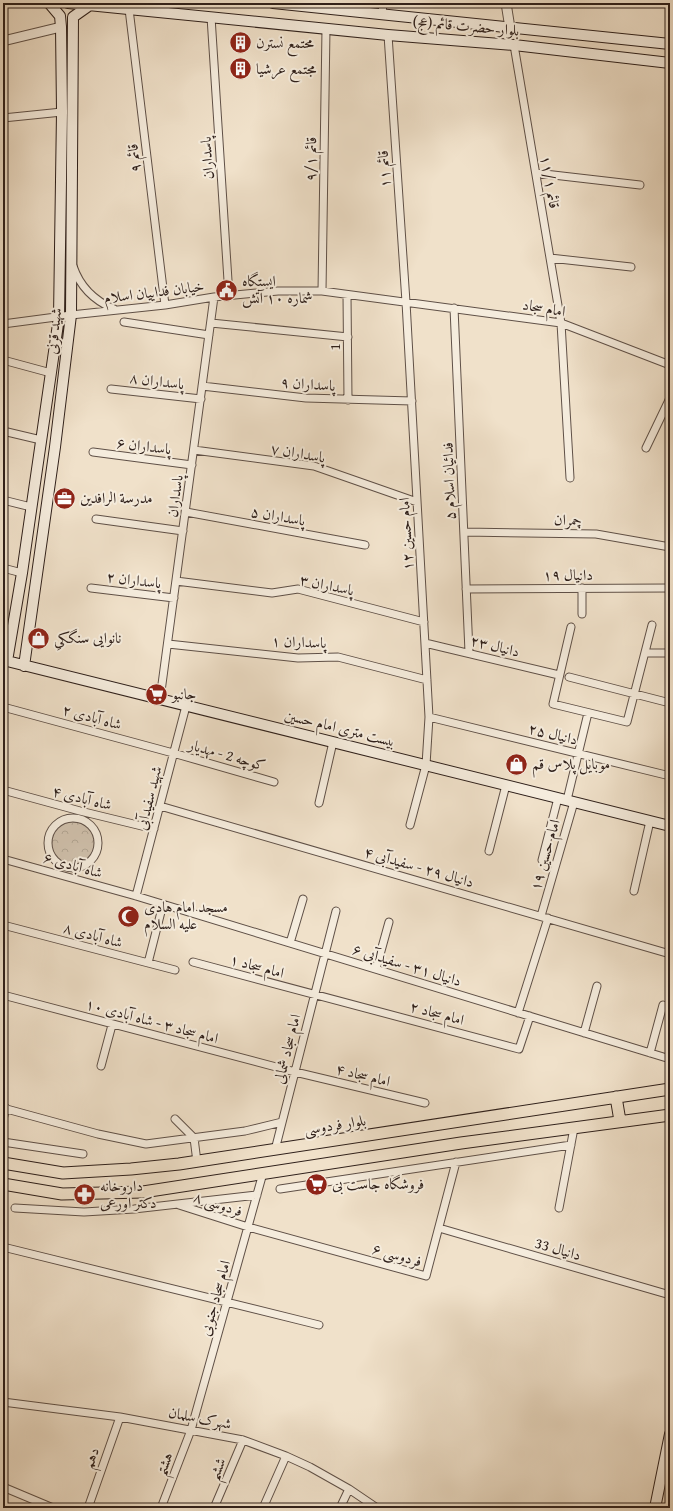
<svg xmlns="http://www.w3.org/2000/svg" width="673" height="1511" font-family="'Gentium Book Plus',Amiri,serif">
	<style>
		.park { fill: url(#park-crowns); stroke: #7f7064 }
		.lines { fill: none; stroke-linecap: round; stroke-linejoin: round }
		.minor-casing { stroke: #5f5047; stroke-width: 9 }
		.tertiary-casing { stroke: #5f5047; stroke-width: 11 }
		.secondary-casing { stroke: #2f201b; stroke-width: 12 }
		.primary-casing { stroke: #2f201b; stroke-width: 13 }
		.minor { stroke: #f5ecdd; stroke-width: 7 }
		.tertiary { stroke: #f5ecdd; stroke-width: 9 }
		.secondary { stroke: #f5ecdd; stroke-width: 10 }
		.primary { stroke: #f0e1ca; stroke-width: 11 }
		.labels { text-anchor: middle; stroke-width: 4; stroke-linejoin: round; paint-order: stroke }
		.street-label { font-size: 15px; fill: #2f201b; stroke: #f5ecdd }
		.poi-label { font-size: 15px; fill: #2f201b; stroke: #f5ecdd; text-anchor: start }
	</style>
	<defs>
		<pattern id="park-crowns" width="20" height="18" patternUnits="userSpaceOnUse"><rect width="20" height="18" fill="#cfc0ac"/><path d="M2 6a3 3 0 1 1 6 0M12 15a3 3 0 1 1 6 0" fill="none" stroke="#b2a593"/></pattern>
	</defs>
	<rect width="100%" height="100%" fill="#f0e1ca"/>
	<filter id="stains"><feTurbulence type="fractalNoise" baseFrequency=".005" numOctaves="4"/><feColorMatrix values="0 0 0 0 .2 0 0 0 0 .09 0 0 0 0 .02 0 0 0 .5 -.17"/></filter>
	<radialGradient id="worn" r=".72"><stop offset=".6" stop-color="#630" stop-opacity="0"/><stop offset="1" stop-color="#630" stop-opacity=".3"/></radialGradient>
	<path class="park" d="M51 843a22 22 0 1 1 44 0a22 22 0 1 1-44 0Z"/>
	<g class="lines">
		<defs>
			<path id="minor" d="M129,9L165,305
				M382,14L383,3
				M211,17L229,296
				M388,35L406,302L429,717L426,765L410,825
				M514,45L561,323L570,478
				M3,118L62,112
				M536,173L640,185
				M550,258L631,267
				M73,266C80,287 95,301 114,309
				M322,291L326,29
				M347,295L348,400
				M454,308L469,652
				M124,322L209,335
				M211,323L348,337
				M3,324L71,315L165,305L214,297L278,291H322L561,323L670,365
				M3,360L51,373
				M202,386L306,398L412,401
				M111,389L201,399
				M3,431L41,440
				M646,448L670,398
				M194,450L314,466L417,502
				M93,452L192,465
				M3,500L31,507
				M186,512L365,545
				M96,519L183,531
				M464,532L596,534L670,547
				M3,568L22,573
				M176,581L272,593L298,589L424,622
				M91,588L174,598
				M466,589L670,588
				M582,614V588
				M571,627L553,704L627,722L652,625
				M425,643L559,675
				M168,644L298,658L338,657L427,680
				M645,653H670
				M569,677L670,703
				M160,699L214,297
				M3,707L173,753L274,782
				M429,717L670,776
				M3,790L80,811L154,829
				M567,800L588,713
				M319,803L333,742
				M160,806L670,954
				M48 843a25 25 0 1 1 50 0a25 25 0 1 1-50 0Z
				M489,851L506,785
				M3,859L136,896L670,1059
				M542,860L558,798
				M634,891L650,821
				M136,896L186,706
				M541,916L574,802
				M3,925L175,970
				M290,943L303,899
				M193,962L519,1049L530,1016
				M148,963L163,904
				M376,969L389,922
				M3,995L295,1072L425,1103
				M518,1013L548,918
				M584,1033L597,986
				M650,1053L663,1005
				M101,1066L112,1025
				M3,1108L98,1134L146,1144L245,1131L282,1122
				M3,1119L6,1108
				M175,1119L194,1138L197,1162
				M3,1142L83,1154
				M275,1150L336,911
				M280,1189L571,1145
				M179,1205L248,1227L426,1276L456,1162
				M15,1208L84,1212L134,1209L257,1195
				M559,1208L574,1128
				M439,1228L670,1295
				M3,1247L319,1325
				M3,1402L120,1417L243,1440L286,1456L310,1467L349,1489L377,1508
				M3,1487L53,1508
				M88,1508L120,1417
				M161,1508L191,1430L263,1173
				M214,1508L243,1440
				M263,1508L286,1456
				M340,1508L349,1489"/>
			<path id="tertiary" d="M506,3L510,28
				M3,41L61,27"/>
			<path id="secondary" d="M68,3L388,35L514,45L670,63
				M273,3L670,44
				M3,660L670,826
				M7,661L22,573L59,317L62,112L61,27L60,16L49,3
				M24,666L55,447L71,315L73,17L90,5
				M655,1508L670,1434"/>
			<path id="primary" d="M616,1097L620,1121
				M3,1163L63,1173L131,1169L179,1164L670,1089
				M3,1184L62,1194L143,1192L461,1143L670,1115"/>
		</defs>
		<use href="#minor" class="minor-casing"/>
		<use href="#tertiary" class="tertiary-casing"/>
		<use href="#secondary" class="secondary-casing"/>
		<use href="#primary" class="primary-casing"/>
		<use href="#minor" class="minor"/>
		<use href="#tertiary" class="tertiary"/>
		<use href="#secondary" class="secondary"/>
		<use href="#primary" class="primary"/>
	</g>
	<defs>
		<symbol id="building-disc" viewBox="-11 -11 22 22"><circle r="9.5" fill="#8f2418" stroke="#f5ecdd"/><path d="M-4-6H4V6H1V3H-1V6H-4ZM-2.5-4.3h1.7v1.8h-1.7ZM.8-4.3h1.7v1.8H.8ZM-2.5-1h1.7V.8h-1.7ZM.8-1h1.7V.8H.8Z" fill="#fff"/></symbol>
		<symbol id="civic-disc" viewBox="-11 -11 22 22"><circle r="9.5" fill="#8f2418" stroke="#f5ecdd"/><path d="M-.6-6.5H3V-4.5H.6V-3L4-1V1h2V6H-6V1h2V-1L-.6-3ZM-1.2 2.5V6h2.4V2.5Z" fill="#fff"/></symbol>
		<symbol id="office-disc" viewBox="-11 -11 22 22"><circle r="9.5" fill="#8f2418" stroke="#f5ecdd"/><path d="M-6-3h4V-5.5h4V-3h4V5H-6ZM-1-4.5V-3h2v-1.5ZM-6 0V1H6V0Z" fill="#fff"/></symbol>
		<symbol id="shop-disc" viewBox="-11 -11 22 22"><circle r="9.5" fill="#8f2418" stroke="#f5ecdd"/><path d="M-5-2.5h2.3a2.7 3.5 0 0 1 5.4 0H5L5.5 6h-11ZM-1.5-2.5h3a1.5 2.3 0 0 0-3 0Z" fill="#fff"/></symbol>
		<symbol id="supermarket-disc" viewBox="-11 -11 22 22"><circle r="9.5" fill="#8f2418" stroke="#f5ecdd"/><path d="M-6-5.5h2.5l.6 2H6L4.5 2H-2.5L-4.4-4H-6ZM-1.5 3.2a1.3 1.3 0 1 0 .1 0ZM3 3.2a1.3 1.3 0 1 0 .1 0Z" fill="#fff"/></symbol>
		<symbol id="mosque-disc" viewBox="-11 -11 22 22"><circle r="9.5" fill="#8f2418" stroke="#f5ecdd"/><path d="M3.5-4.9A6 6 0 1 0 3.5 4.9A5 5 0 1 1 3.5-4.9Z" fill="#fff"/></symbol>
		<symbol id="pharmacy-disc" viewBox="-11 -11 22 22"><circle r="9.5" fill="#8f2418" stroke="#f5ecdd"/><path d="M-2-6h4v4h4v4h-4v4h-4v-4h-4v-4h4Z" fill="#fff"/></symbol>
	</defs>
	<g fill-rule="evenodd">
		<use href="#building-disc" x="228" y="30" width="25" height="25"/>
		<use href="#building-disc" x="228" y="56" width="25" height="25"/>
		<use href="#civic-disc" x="214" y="278" width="25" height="25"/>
		<use href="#office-disc" x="52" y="486" width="25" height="25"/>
		<use href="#shop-disc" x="26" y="626" width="25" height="25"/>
		<use href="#supermarket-disc" x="144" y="682" width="25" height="25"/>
		<use href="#shop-disc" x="504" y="752" width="25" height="25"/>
		<use href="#mosque-disc" x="116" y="904" width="25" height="25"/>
		<use href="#supermarket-disc" x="304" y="1172" width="25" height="25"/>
		<use href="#pharmacy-disc" x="72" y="1182" width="25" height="25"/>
	</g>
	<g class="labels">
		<g class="street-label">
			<text transform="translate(466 26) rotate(5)" y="5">بلوار حضرت قائم (عج)</text>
			<text transform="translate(134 158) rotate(-97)" y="5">قائم ۹</text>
			<text transform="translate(207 158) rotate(-94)" y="5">پاسداران</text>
			<text transform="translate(311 159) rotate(-89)" y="5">قائم ۹/۱</text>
			<text transform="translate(384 169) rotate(-94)" y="5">قائم ۱۱</text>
			<text transform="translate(550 182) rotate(80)" y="5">قائم ۱۱/۱</text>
			<text transform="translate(154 292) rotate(-7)" y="5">خیابان فداییان اسلام</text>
			<text transform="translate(544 308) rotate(10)" y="5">امام سجاد</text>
			<text transform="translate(54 331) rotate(-84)" y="5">شهید قرنی</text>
			<text transform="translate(335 347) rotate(-90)" y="5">1</text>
			<text transform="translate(157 381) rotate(7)" y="5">پاسداران ۸</text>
			<text transform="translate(308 384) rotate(4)" y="5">پاسداران ۹</text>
			<text transform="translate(144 446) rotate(7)" y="5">پاسداران ۶</text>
			<text transform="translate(298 453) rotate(10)" y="5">پاسداران ۷</text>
			<text transform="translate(449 481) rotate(-92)" y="5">فدائیان اسلام ۵</text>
			<text transform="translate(175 496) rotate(-82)" y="5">پاسداران</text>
			<text transform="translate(278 516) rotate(10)" y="5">پاسداران ۵</text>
			<text transform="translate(568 520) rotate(2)" y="5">چمران</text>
			<text transform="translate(406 534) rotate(-93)" y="5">امام حسین ۱۲</text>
			<text x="568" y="580">دانیال ۱۹</text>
			<text transform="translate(134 580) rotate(7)" y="5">پاسداران ۲</text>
			<text transform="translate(327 585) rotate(12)" y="5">پاسداران ۳</text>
			<text transform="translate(299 642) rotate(2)" y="5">پاسداران ۱</text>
			<text transform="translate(495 646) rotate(14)" y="5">دانیال ۲۳</text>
			<text transform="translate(92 717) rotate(15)" y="5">شاه آبادی ۲</text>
			<text transform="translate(340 728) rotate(14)" y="5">بیست متری امام حسین</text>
			<text transform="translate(553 734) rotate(14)" y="5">دانیال ۲۵</text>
			<text transform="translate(227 755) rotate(16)" y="5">کوچه 2 - مهدیار</text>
			<text transform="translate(82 798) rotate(14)" y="5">شاه آبادی ۴</text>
			<text transform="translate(149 798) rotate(-76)" y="5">شهید سفیدآبی</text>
			<text transform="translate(545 855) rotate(-74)" y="5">امام حسین ۱۹</text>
			<text transform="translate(73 865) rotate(16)" y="5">شاه آبادی ۶</text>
			<text transform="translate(419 867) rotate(16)" y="5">دانیال ۲۹ - سفیدآبی ۴</text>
			<text transform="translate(93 935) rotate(15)" y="5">شاه آبادی ۸</text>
			<text transform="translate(407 965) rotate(17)" y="5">دانیال ۳۱ - سفیدآبی ۶</text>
			<text transform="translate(257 966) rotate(15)" y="5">امام سجاد ۱</text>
			<text transform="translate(437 1013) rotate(15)" y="5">امام سجاد ۲</text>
			<text transform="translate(152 1021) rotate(15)" y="5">امام سجاد ۳ - شاه آبادی ۱۰</text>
			<text transform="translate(287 1049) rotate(-76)" y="5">امام سجاد شمالی</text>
			<text transform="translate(363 1075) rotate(14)" y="5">امام سجاد ۴</text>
			<text transform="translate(335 1125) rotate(-9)" y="5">بلوار فردوسی</text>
			<text transform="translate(218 1204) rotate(18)" y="5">فردوسی ۸</text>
			<text transform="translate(558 1249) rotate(16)" y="5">دانیال 33</text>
			<text transform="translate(397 1255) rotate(16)" y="5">فردوسی ۶</text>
			<text transform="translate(215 1298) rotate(-74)" y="5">امام سجاد جنوبی</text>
			<text transform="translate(200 1418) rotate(11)" y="5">شهرک سلمان</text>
			<text transform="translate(91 1458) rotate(-71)" y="5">دهم</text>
			<text transform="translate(164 1464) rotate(-69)" y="5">هشتم</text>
			<text transform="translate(217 1469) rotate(-67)" y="5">ششم</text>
		</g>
		<g class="poi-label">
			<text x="256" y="48">محتمع نسترن</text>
			<text x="256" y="74">مجتمع عرشیا</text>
			<text x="242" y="286">ایستگاه<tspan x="242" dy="17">شماره ۱۰ آتش</tspan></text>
			<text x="80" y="503">مدرسة الرافدین</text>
			<text x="54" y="643">نانوایی سنگکیِ</text>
			<text x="172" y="699">جانبو</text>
			<text x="532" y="769">موبایل پلاس قم</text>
			<text x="144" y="912">مسجد امام هادی<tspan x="144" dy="17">علیه السلام</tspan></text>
			<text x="332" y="1189">فروشگاه جاست بی</text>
			<text x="100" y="1191">داروخانه<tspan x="100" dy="17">دکتر اورعی</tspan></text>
		</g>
	</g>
	<rect width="673" height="1511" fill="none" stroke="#f0e1ca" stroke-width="16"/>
	<rect x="4" y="4" width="665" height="1503" fill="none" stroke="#2f201b" stroke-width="2"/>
	<rect x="8" y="8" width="657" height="1495" fill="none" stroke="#2f201b"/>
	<rect width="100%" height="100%" filter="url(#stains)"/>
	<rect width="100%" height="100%" fill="url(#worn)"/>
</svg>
